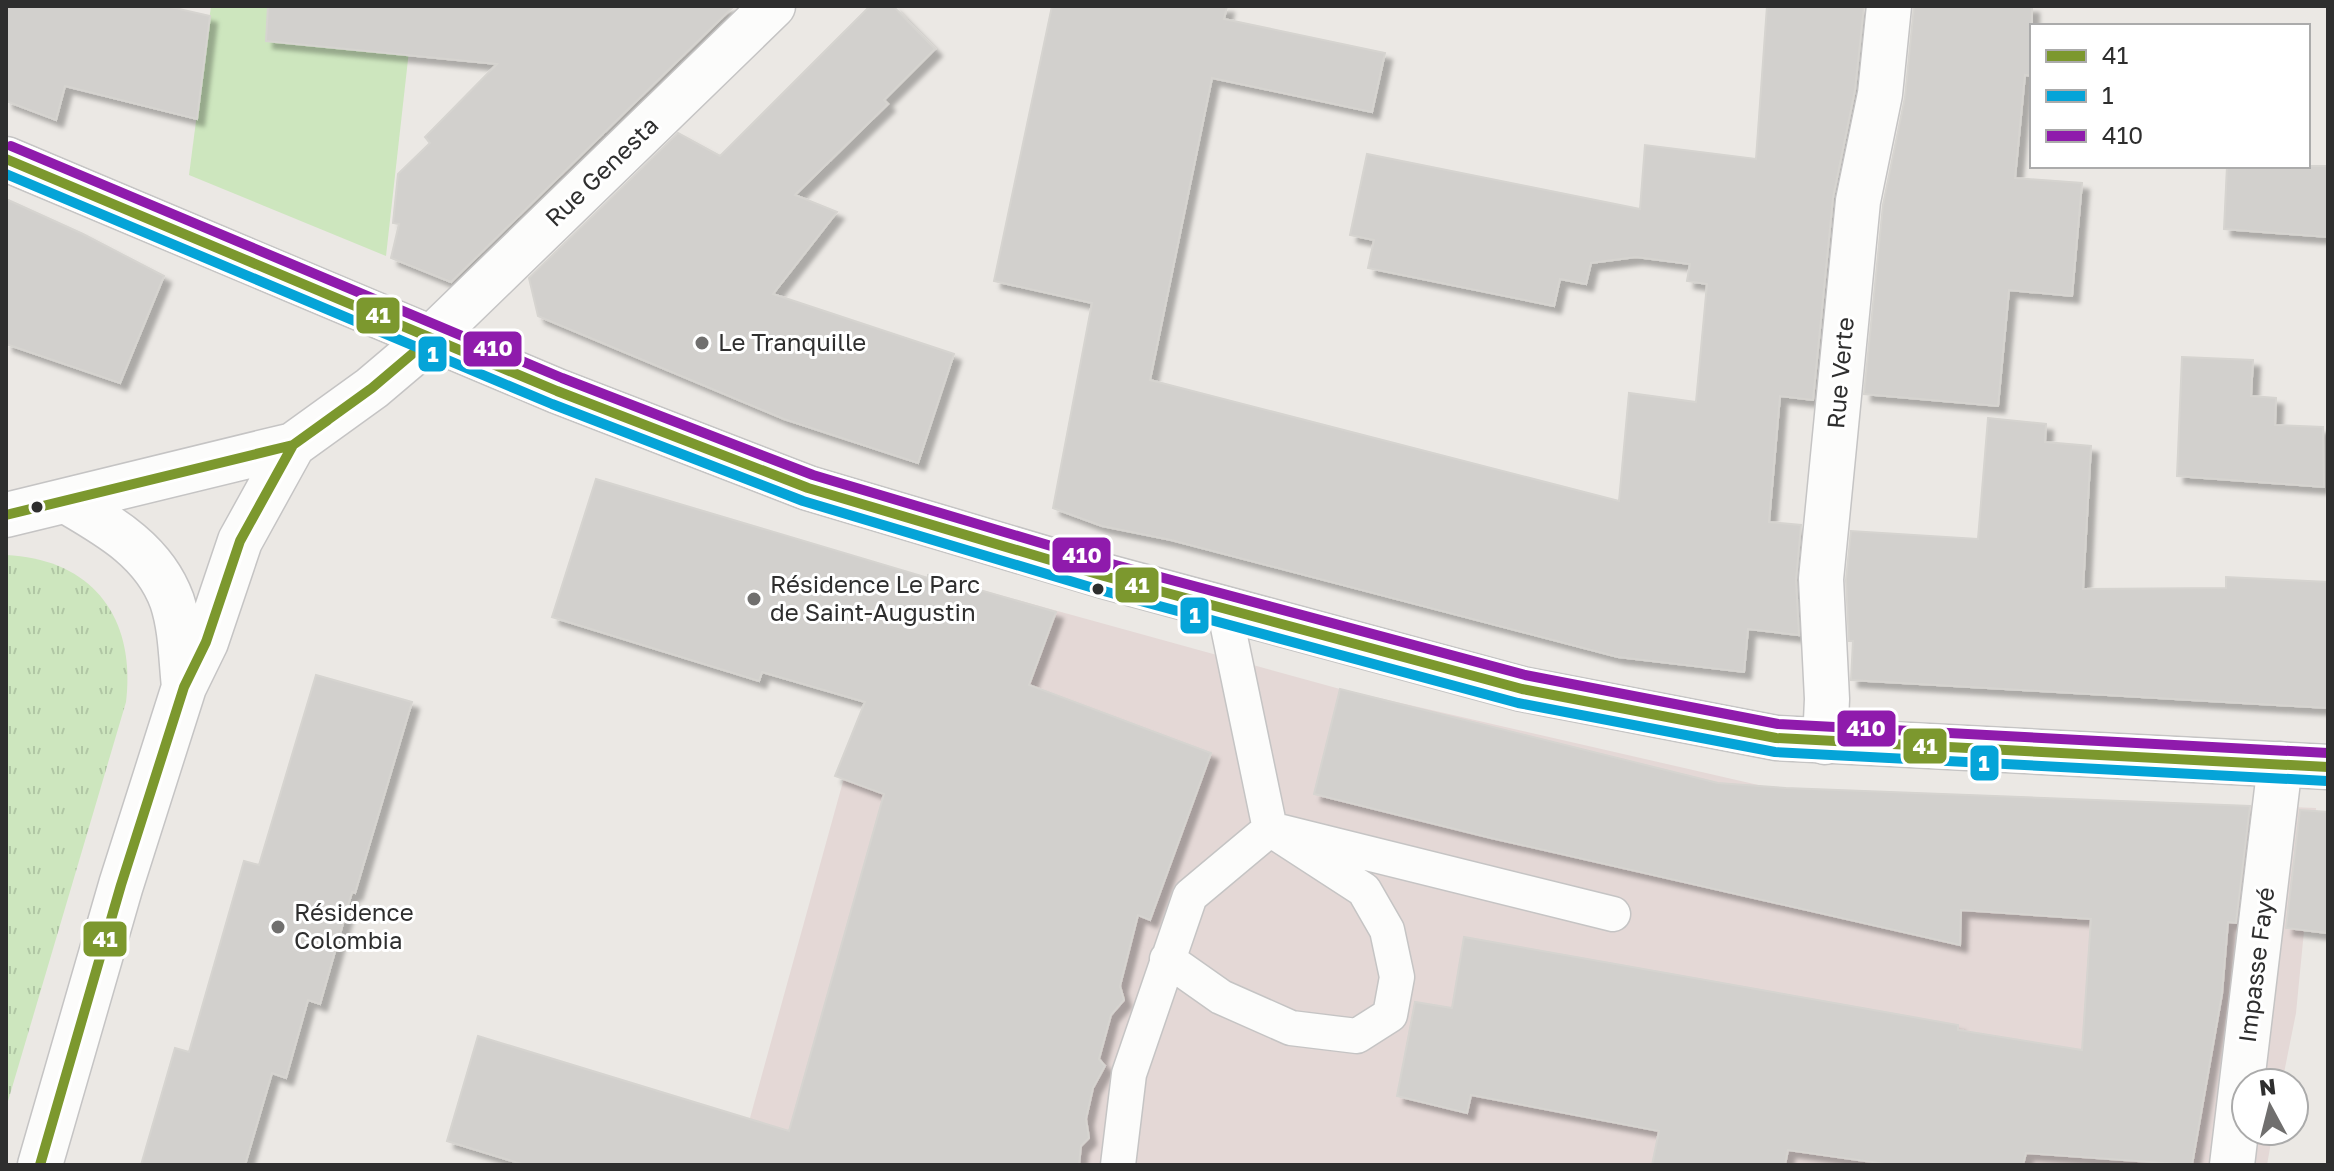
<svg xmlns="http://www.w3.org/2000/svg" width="2334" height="1171" font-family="'Golos Text',sans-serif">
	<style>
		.medical { fill: #e4d8d6 }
		.park { fill: url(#park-tufts) }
		.garden { fill: #cde6be }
		.building { fill: #d2d0cd; stroke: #d6d4d0; stroke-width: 2; filter: url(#shadow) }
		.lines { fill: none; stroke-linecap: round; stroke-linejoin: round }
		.lane-casing { stroke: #c5c4c4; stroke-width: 37 }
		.street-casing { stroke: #c5c4c4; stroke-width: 47 }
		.secondary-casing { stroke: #c5c4c4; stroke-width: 47 }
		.lane { stroke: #fcfcfb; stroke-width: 34 }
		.street { stroke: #fcfcfb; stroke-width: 44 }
		.secondary { stroke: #fcfcfb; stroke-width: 44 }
		.bus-1-casing { stroke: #fff; stroke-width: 16 }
		.bus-2-casing { stroke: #fff; stroke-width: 16 }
		.bus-3-casing { stroke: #fff; stroke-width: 16 }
		.bus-1 { stroke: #7c982e; stroke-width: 10 }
		.bus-2 { stroke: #05a4d8; stroke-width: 10 }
		.bus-3 { stroke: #8f1bac; stroke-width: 10 }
		.poi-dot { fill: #706f6e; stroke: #fff; stroke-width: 3 }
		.bus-dot { fill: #2e2e2e; stroke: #fff; stroke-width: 3 }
		.labels { text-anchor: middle; stroke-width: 6; stroke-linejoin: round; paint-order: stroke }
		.street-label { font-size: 24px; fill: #2e2e2e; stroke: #fff }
		.poi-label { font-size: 24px; fill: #2e2e2e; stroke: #fff; text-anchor: start }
		.line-badge { stroke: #fff; stroke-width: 3 }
		.badge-label { font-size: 22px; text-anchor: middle; font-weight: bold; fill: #fff }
	</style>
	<defs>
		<pattern id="park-tufts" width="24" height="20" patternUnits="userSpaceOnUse" patternTransform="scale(2)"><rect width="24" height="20" fill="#cde6be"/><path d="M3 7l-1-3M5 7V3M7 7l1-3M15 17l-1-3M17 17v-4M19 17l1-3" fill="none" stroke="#b0c6a4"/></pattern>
		<filter id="shadow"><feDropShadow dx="7" dy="7" stdDeviation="2" flood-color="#0004"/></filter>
	</defs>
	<rect width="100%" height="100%" fill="#ebe8e4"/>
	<path class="medical" d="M956,583L1340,689L1767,787L2316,808L2296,1013L2282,1083H2246V1131H2273L2267,1165H737L865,702L912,706Z"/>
	<path class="park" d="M6,555C93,559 136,618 126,702L6,1108Z"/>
	<path class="garden" d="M211,6H414L386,256L189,175Z"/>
	<path class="building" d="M6,6H166L210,16L197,119L65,86L56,120L6,101Z
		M268,6H734L451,282L391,258L399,224L393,223L398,174L430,143L425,137L497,64L266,41Z
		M870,6H893L935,49L884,100L888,104L795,195L837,212L773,294L954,354L918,463L784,419L538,316L529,278L678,133L720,156Z
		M1052,6H1227L1224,19L1385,53L1372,112L1212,78L1150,380L1619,501L1629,393L1696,402L1707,284L1687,281L1690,264L1636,257L1591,263L1586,284L1560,279L1554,306L1368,268L1374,240L1350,235L1367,154L1640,209L1645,145L1756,159L1767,6H1864L1855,90L1833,198L1813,400L1780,396L1769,522L1801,525L1796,580L1799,635L1748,629L1744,672L1618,657L1171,540L1102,526L1053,508L1092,303L994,281Z
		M1914,6H2032V76L2025,75L2015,178L2082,183L2072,296L2009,290L1998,406L1864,394L1883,205L1905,97Z
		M2227,166H2328V237L2224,229Z
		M6,199L83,234L164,276L120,383L6,344Z
		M2182,357L2253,360L2251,396L2276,398L2275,425L2323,427L2324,487L2177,476Z
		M1988,418L2046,424L2045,442L2091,446L2083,589L2226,588V577L2328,582V708L1851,680L1853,641H1849L1846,580L1851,531L1978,539Z
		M596,479L928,578V575L1056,612L1029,685L1211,753L1150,920L1138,915L1120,986L1124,1000L1111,1015L1099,1059L1105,1066L1093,1088L1086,1119L1089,1138L1081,1146L1079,1165H525L447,1141L478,1036L789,1131L884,794L835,776L865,702L762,672L759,681L552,617Z
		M316,675L412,702L355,893L352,892L320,1004L308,1000L286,1078L272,1073L245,1165H141L175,1048L189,1052L244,861L259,865Z
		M1340,689L1718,783L1786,788L2250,806L2236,923L2228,922L2222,994L2192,1165L2026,1153L2023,1165H1893L1788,1150L1785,1165H1652L1659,1131L1471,1095L1467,1113L1397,1096L1415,1002L1452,1008L1464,937L1958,1025V1030L2082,1050L2091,919L1961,910L1960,945L1491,838L1314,794Z
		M2300,810L2328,812V933L2286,928Z"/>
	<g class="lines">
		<defs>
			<path id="lane" d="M1224,608L1270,829L1613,914
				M1118,1165L1129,1074L1190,896L1270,829L1364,890L1387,930L1397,977L1390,1015L1357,1036L1291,1028L1221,997L1167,959"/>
			<path id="street" d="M66,501C109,526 154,551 172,601C181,628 181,659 184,687
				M6,515L293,445L372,388L431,338L773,6
				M1825,742L1827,699L1821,579L1858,201L1880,94L1889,6
				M40,1165L121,885L184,687L206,642L240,541L293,445
				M2232,1165L2280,764"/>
			<path id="secondary" d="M6,159L557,391L808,488L1104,576L1522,689L1776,738L2328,767"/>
		</defs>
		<use href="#lane" class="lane-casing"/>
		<use href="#street" class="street-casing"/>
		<use href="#secondary" class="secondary-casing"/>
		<use href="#lane" class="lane"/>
		<use href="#street" class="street"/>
		<use href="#secondary" class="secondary"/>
		<defs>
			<path id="bus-1" d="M6,159L557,391L808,488L1104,576L1522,689L1776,738L2328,767
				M6,515L293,445L328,420
				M40,1165L121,885L184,687L206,642L240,541L293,445L372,388L431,338"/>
			<path id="bus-2" d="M6,174L552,404L803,501L1100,590L1518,703L1775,752L2327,781"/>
			<path id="bus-3" d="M11,146L562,378L813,475L1108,563L1525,675L1778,724L2328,753"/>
		</defs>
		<use href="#bus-1" class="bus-1-casing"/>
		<use href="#bus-2" class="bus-2-casing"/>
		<use href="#bus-3" class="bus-3-casing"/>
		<use href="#bus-1" class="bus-1"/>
		<use href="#bus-2" class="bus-2"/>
		<use href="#bus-3" class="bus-3"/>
	</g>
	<g class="poi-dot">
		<circle cx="702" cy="343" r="8"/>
		<circle cx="754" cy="599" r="8"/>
		<circle cx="278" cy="927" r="8"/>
	</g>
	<g class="bus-dot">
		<circle cx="37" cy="507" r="7"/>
		<circle cx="1098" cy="589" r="7"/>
	</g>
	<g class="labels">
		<g class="street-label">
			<text transform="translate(602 172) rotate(-44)" y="8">Rue Genesta</text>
			<text transform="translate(1841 373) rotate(-85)" y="8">Rue Verte</text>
			<text transform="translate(2257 965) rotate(-83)" y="8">Impasse Fayé</text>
		</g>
		<g class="poi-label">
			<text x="718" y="351">Le Tranquille</text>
			<text x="770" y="593">Résidence Le Parc<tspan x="770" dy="28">de Saint-Augustin</tspan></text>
			<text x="294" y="921">Résidence<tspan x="294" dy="28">Colombia</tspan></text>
		</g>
	</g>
	<g class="line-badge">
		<rect x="355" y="296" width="46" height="39" rx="8" fill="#7c982e"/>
		<rect x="462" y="330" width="61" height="38" rx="8" fill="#8f1bac"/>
		<rect x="417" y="335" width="31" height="38" rx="8" fill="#05a4d8"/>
		<rect x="1051" y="536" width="61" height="38" rx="8" fill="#8f1bac"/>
		<rect x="1114" y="566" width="46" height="38" rx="8" fill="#7c982e"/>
		<rect x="1179" y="596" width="31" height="39" rx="8" fill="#05a4d8"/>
		<rect x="1836" y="709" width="61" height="39" rx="8" fill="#8f1bac"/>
		<rect x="1902" y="727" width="46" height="38" rx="8" fill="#7c982e"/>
		<rect x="1969" y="744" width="31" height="38" rx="8" fill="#05a4d8"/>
		<rect x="82" y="920" width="46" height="38" rx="8" fill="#7c982e"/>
	</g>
	<g class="badge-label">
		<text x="378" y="323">41</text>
		<text x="493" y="356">410</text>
		<text x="433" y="362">1</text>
		<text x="1082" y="563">410</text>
		<text x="1137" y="593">41</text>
		<text x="1195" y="623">1</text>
		<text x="1866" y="736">410</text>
		<text x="1925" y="754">41</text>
		<text x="1984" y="771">1</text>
		<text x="105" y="947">41</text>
	</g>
	<rect width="2334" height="1171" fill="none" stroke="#2e2e2e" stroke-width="16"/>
	<rect x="2030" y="24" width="280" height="144" fill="#ffffff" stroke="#ababab" stroke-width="2"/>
	<rect x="2046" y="50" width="40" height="12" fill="#7c982e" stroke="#ababab" stroke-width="2"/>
	<text x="2102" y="64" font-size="24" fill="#2e2e2e">41</text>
	<rect x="2046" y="90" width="40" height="12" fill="#05a4d8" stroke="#ababab" stroke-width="2"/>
	<text x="2102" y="104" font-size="24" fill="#2e2e2e">1</text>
	<rect x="2046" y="130" width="40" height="12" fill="#8f1bac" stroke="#ababab" stroke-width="2"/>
	<text x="2102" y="144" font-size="24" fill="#2e2e2e">410</text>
	<g transform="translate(2270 1107) rotate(353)"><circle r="38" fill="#ffffff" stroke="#ababab" stroke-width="2"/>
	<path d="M0-6L14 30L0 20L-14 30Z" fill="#706f6e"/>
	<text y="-12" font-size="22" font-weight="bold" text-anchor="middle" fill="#2e2e2e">N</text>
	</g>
</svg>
